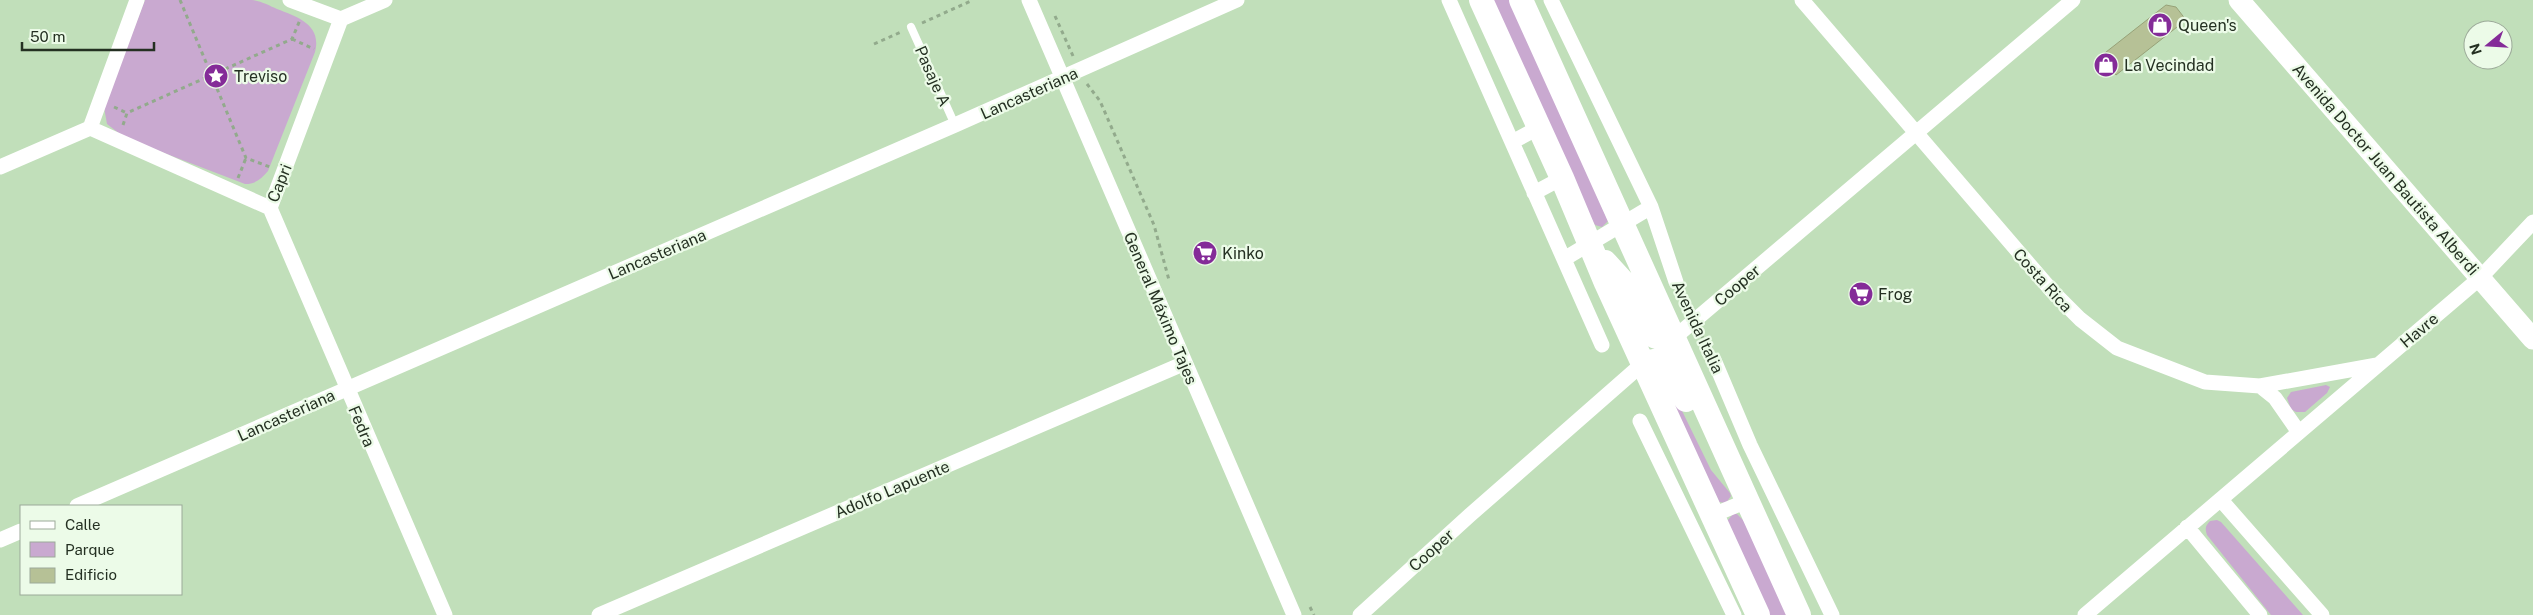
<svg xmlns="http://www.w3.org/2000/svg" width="2533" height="615" font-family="'Public Sans',sans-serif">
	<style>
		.green { fill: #c9a9d0 }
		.building { fill: #b6c196; stroke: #97a278 }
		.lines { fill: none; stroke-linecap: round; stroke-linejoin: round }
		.path { stroke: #92aa8c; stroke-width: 3; stroke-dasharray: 4 4; stroke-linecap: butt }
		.lane { stroke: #fff; stroke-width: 8 }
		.street { stroke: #fff; stroke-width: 15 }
		.secondary { stroke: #fff; stroke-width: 21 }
		.primary { stroke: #fff; stroke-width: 24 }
		.labels { text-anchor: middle; stroke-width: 4.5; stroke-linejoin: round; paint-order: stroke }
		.poi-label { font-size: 16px; fill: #243022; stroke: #ecfbe8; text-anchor: start }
		.street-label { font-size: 16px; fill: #243022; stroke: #ecfbe8 }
	</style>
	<rect width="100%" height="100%" fill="#c1dfba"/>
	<path class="green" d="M145,0C180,0 217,0 252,0C261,1 270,6 277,9C298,17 322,25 315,52L268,171C261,179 256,184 245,184L125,138L107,124L104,107Z
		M1492,0H1511L1608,221L1602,227L1595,225L1592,220Z
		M1662,370L1711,470L1730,493L1731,496L1726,503L1719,502L1658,373Z
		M2326,385L2330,387L2327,393L2305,412H2296L2291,409L2287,398L2291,392Z
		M1733,514H1737L1744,521L1787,615H1769L1727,521Z
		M2217,520L2221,522L2303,615H2271L2207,535C2205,529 2205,526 2210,521Z"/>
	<path class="building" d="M2166,5L2176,7L2186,20L2116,75L2101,56Z"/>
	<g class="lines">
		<path class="path" d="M180,0L246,158L270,167
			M1055,16L1073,56
			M922,23L973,0
			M292,39L314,49
			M874,44L901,32
			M1087,84L1100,101L1154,225L1169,280
			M114,107L127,113
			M123,125L127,113L292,39L300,20
			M238,178L246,158
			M1701,334L1707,346
			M1310,607L1314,615"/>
		<path class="lane" d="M911,27L955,125"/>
		<path class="street" d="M137,0L90,128L270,208L341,19L385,0
			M290,0L341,19
			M1029,0L1294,615
			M1449,0L1602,345
			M1551,0L1651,207L1676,282
			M1802,0L2052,291L2080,319L2117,348L2205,382L2260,386L2377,365
			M1512,142L1540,127
			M0,167L90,128
			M1534,193L1562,178
			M270,208L445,615
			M1564,259L1651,207
			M1668,343L2073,0
			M1714,360L1750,445L1832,615
			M2260,386L2275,398L2298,431
			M1640,421L1734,615
			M2221,500L2322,615
			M77,506L955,125L1237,0
			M1713,515L1747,501
			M2187,527L2260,615
			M0,540L21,531
			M599,615L1185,363
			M1360,615L1470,515L1648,359
			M2085,615L2480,278L2533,222"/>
		<path class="secondary" d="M2239,0L2533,339"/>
		<path class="primary" d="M1481,0L1562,178L1606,283L1758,615
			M1521,0L1799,615
			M1605,262L1626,285L1654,336L1663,339L1674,338
			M1643,363L1659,360L1667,365L1673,373L1686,400"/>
	</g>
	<defs>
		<symbol id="shop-disc" viewBox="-11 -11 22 22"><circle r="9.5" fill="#842b98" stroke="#ecfbe8"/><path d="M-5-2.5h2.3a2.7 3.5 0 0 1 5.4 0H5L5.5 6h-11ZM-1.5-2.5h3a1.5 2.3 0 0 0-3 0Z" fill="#fff"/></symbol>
		<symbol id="sight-disc" viewBox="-11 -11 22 22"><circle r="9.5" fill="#842b98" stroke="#ecfbe8"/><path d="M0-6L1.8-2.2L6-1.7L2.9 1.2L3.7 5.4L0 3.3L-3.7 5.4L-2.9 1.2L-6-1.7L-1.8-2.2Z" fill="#fff"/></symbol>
		<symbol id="supermarket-disc" viewBox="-11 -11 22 22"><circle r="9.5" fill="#842b98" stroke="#ecfbe8"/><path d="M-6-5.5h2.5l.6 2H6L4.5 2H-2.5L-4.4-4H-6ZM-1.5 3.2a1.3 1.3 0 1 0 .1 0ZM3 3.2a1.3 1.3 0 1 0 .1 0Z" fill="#fff"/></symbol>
	</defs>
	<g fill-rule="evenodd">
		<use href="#shop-disc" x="2146" y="11" width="28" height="28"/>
		<use href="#shop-disc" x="2092" y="51" width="28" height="28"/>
		<use href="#sight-disc" x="202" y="62" width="28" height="28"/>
		<use href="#supermarket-disc" x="1191" y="239" width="28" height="28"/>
		<use href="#supermarket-disc" x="1847" y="280" width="28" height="28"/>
	</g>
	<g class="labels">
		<g class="poi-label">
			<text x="2178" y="31">Queen's</text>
			<text x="2124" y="71">La Vecindad</text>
			<text x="234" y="82">Treviso</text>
			<text x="1222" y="259">Kinko</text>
			<text x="1878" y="300">Frog</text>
		</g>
		<g class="street-label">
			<text transform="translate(933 76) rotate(66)" y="6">Pasaje A</text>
			<text transform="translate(1029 93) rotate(-24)" y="6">Lancasteriana</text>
			<text transform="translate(2386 169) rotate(49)" y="6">Avenida Doctor Juan Bautista Alberdi</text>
			<text transform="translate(279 183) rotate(-68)" y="6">Capri</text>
			<text transform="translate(657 254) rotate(-23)" y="6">Lancasteriana</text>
			<text transform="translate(2043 280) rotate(48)" y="6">Costa Rica</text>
			<text transform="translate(1737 285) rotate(-40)" y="6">Cooper</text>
			<text transform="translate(1161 308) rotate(67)" y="6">General Máximo Tajes</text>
			<text transform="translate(1698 327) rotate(65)" y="6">Avenida Italia</text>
			<text transform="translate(2419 330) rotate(-40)" y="6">Havre</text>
			<text transform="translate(286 415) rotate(-24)" y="6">Lancasteriana</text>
			<text transform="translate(362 426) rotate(67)" y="6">Fedra</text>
			<text transform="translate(892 489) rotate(-23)" y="6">Adolfo Lapuente</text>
			<text transform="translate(1431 550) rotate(-42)" y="6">Cooper</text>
		</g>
	</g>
	<rect x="20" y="505" width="162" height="90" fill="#ecfbe8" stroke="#9caa99"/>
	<rect x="30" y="521" width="25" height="8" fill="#ffffff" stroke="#9caa99"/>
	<text x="65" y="530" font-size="15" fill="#243022">Calle</text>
	<rect x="30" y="542" width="25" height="15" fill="#c9a9d0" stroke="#9caa99"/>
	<text x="65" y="555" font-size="15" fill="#243022">Parque</text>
	<rect x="30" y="568" width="25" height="15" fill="#b6c196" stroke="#9caa99"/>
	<text x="65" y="580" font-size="15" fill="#243022">Edificio</text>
	<g transform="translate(2488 45) rotate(252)"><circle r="24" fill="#ecfbe8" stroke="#9caa99"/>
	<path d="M0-4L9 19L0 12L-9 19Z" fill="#842b98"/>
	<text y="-8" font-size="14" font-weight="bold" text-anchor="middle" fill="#243022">N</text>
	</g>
	<path d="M22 42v8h132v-8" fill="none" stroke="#243022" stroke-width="2.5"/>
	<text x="30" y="42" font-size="15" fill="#243022" stroke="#ecfbe8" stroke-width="4" paint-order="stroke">50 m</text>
</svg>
